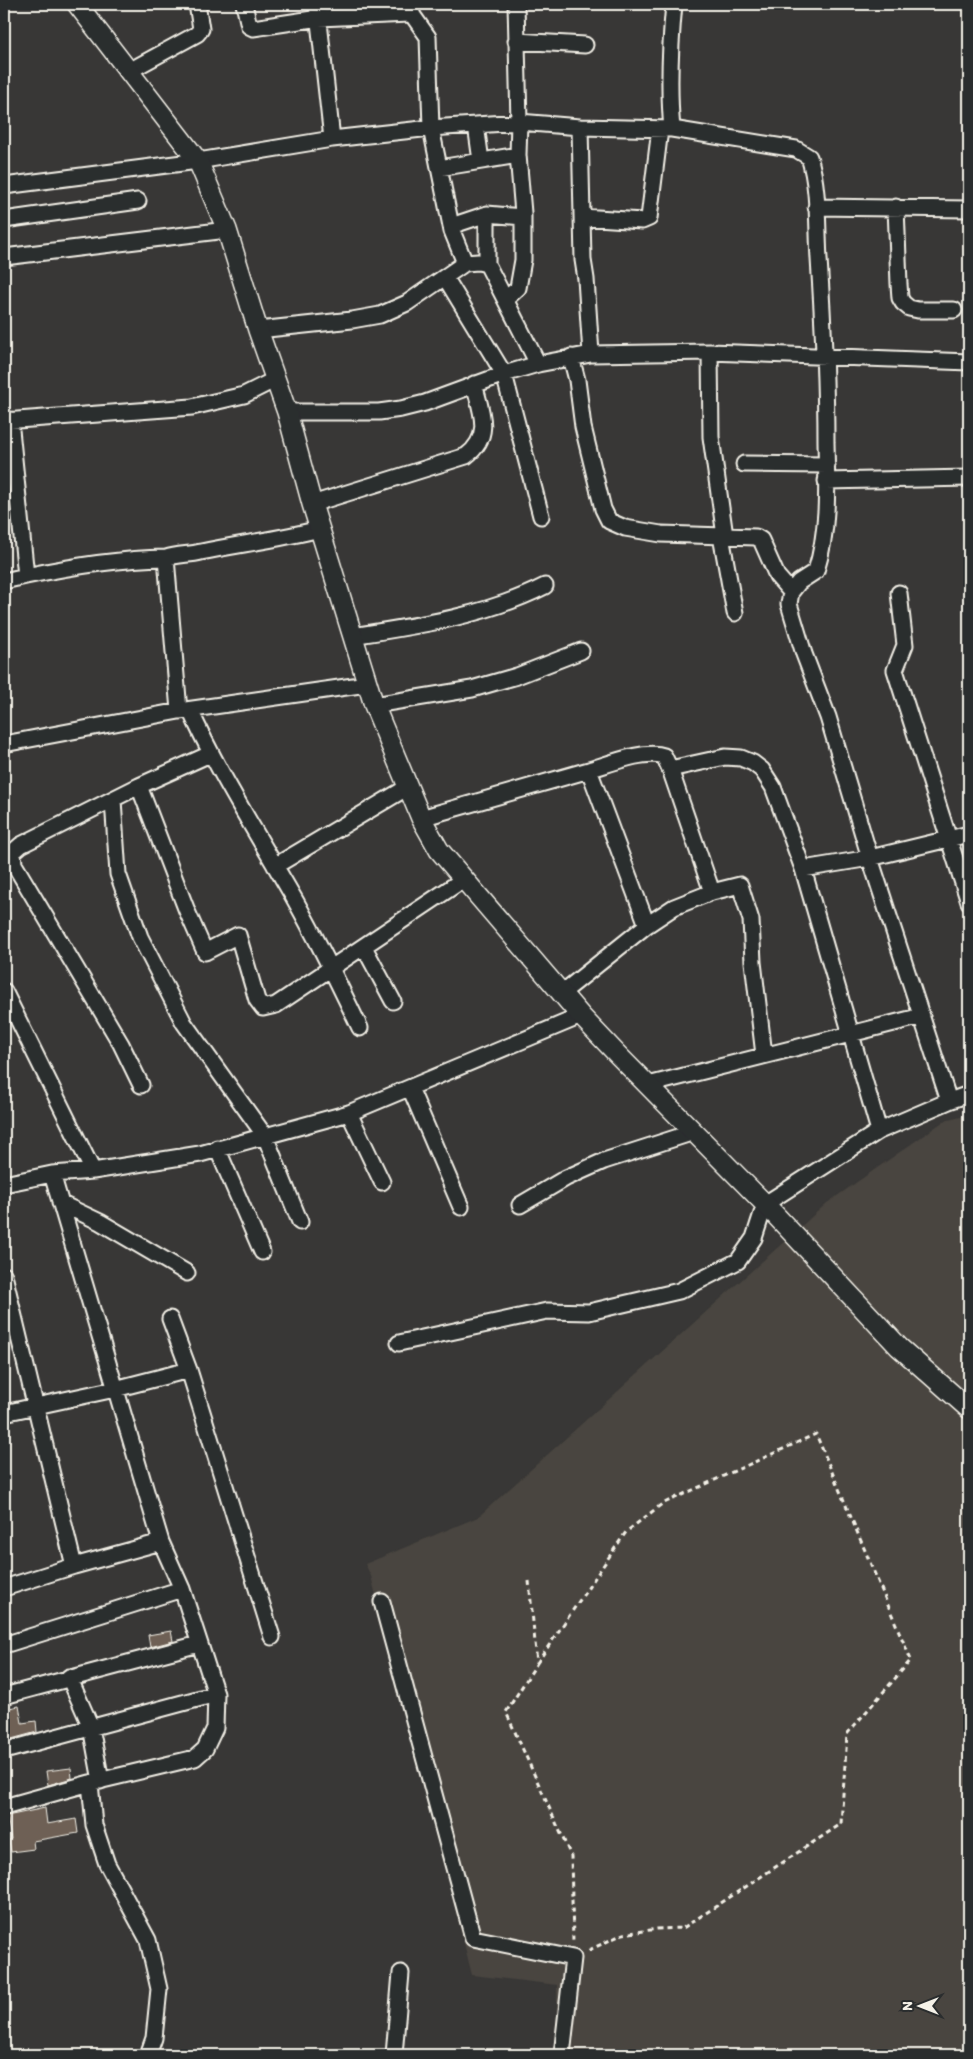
<svg xmlns="http://www.w3.org/2000/svg" width="973" height="2059" font-family="Itim,sans-serif">
	<style>
		.built { fill: #48443f }
		.building { fill: #6e6155; stroke: #f4f1e8 }
		.lines { fill: none; stroke-linecap: round; stroke-linejoin: round }
		.minor-casing { stroke: #f4f1e8; stroke-width: 19 }
		.tertiary-casing { stroke: #f4f1e8; stroke-width: 22 }
		.path { stroke: #f4f1e8; stroke-width: 3; stroke-dasharray: 5 4; stroke-linecap: butt }
		.minor { stroke: #2a2d2e; stroke-width: 15 }
		.tertiary { stroke: #2a2d2e; stroke-width: 19 }
	</style>
	<rect width="100%" height="100%" fill="#383736"/>
	<filter id="ink" filterUnits="userSpaceOnUse"><feTurbulence type="fractalNoise" baseFrequency=".02" numOctaves="2"/><feDisplacementMap in="SourceGraphic" scale="10" xChannelSelector="R" yChannelSelector="G"/><feConvolveMatrix kernelMatrix="1 2 1 2 8 2 1 2 1" color-interpolation-filters="sRGB"/></filter>
	<g filter="url(#ink)">
		<path class="built" d="M969,1115V2055H556L557,1985L472,1975L371,1576L365,1564L478,1517L827,1203L944,1121Z"/>
		<path class="building" d="M171,1631L173,1641L150,1647L148,1635Z
			M19,1706L22,1723L36,1721L37,1732L4,1741V1709Z
			M71,1768L72,1778L48,1785L46,1771Z
			M45,1808L47,1824L76,1819L78,1833L33,1841L34,1849L11,1852L9,1840L11,1839L7,1816Z"/>
		<g class="lines">
			<defs>
				<path id="minor" d="M244,4L249,26L253,28L319,18L409,14L412,11V5
					M317,4L332,139
					M411,13L428,37L431,128L452,231L465,263
					M516,41L585,45
					M129,71L197,34L201,29L197,4
					M476,125L481,161
					M580,127L583,260L586,279L591,354
					M672,129C668,87 670,46 674,4
					M439,168L518,155
					M4,186L198,161L332,139L431,128L519,122L580,127L672,129L796,149L809,157C819,187 817,227 819,259C823,320 826,381 826,442C827,484 829,530 816,571L799,582L791,592L789,604L804,654L828,717L870,858L949,1101
					M816,207L969,209
					M896,207L899,284L900,298L903,303L909,308L918,310H954
					M487,214V264
					M582,217L642,221L649,218L660,129
					M4,220L138,201
					M451,226L487,214L523,217
					M4,257L227,230
					M445,277L504,374L541,516
					M506,299L518,288L523,260V213L518,155L519,122L516,4
					M258,330L352,320L380,315L407,303L465,263L478,262L487,264L538,364
					M710,352L711,437L725,536
					M571,357L577,380L583,427L603,509L609,521L625,528L661,534L756,537L761,540L777,576L791,592
					M287,412H379L401,409L425,403L504,374L538,364L591,354L710,352L969,362
					M4,421L192,407L244,395L276,379
					M744,464L827,465
					M826,481L969,478
					M312,504L466,456C493,436 481,411 474,384
					M721,536L735,613
					M26,576C73,566 118,559 166,558
					M4,581L26,576L10,420
					M899,593L905,645L895,670L969,902
					M352,636C417,626 486,616 545,586
					M374,705L472,689L517,676L581,651
					M190,710C220,776 259,837 295,900C318,941 339,984 360,1028
					M179,711L166,558C178,554 189,555 201,552C241,544 280,539 320,529
					M4,744L179,711L367,684
					M670,769L725,757L741,758L753,763L762,770L773,787L803,869L879,1131
					M589,770C609,764 645,749 664,756L670,769L712,892L674,907L647,925
					M139,786L187,911L205,952L238,935L257,1000L263,1008L276,1005L464,879
					M113,800L118,874L140,937L184,1023L265,1136L300,1222
					M421,818L589,770L647,925L562,993
					M275,866L408,787
					M803,869L870,858L969,834
					M712,892L740,885L751,920L753,962L764,1055
					M364,947L393,1001
					M4,991L93,1171
					M141,1085L121,1044L14,864L13,852L21,845L139,786L210,754
					M648,1085L922,1016
					M410,1088L461,1207
					M349,1113L382,1182
					M217,1148L262,1252
					M4,1184L52,1174L93,1171L200,1154L349,1113L581,1016
					M60,1203L100,1222L187,1273
					M520,1205L566,1178L604,1161L694,1132
					M4,1275L74,1566
					M170,1319L189,1370L272,1637
					M399,1343L547,1311L589,1312L679,1291L738,1261L754,1238L765,1204L879,1131L949,1101L969,1094
					M4,1413L115,1389L189,1370
					M4,1588L74,1566L161,1542
					M382,1602L473,1938L573,1958L562,2055
					M4,1645L182,1589
					M69,1677L91,1727L101,1781
					M4,1696L199,1644
					M4,1751L216,1694
					M90,1783L94,1825L107,1864L148,1940L159,1989L154,2038L148,2055
					M4,1807L90,1783L195,1758L205,1749L215,1728L216,1694L182,1589L161,1542L52,1174
					M394,2055L401,1973"/>
				<path id="tertiary" d="M77,4L198,161L227,230L258,330L287,412L312,504L374,705L421,818L439,850L581,1016L618,1055L765,1204L899,1347L969,1409"/>
			</defs>
			<use href="#minor" class="minor-casing"/>
			<use href="#tertiary" class="tertiary-casing"/>
			<path class="path" d="M529,1581L537,1663L506,1712L571,1856L573,1942
				M537,1663L626,1532L662,1504L816,1434L911,1660L847,1734L841,1824L683,1928L657,1929L623,1934L585,1952"/>
			<use href="#minor" class="minor"/>
			<use href="#tertiary" class="tertiary"/>
		</g>
	</g>
	<rect width="973" height="2059" fill="none" stroke="#2a2d2e" stroke-width="20"/>
	<rect x="10" y="10" width="953" height="2039" fill="none" stroke="#f4f1e8" stroke-width="2" filter="url(#ink)"/>
	<g transform="translate(920 2006) rotate(270)" stroke="#2a2d2e" stroke-width="4" paint-order="stroke">
	<path d="M0-4L9 19L0 12L-9 19Z" fill="#f4f1e8"/>
	<text y="-8" font-size="14" font-weight="bold" text-anchor="middle" fill="#f4f1e8">N</text>
	</g>
</svg>
